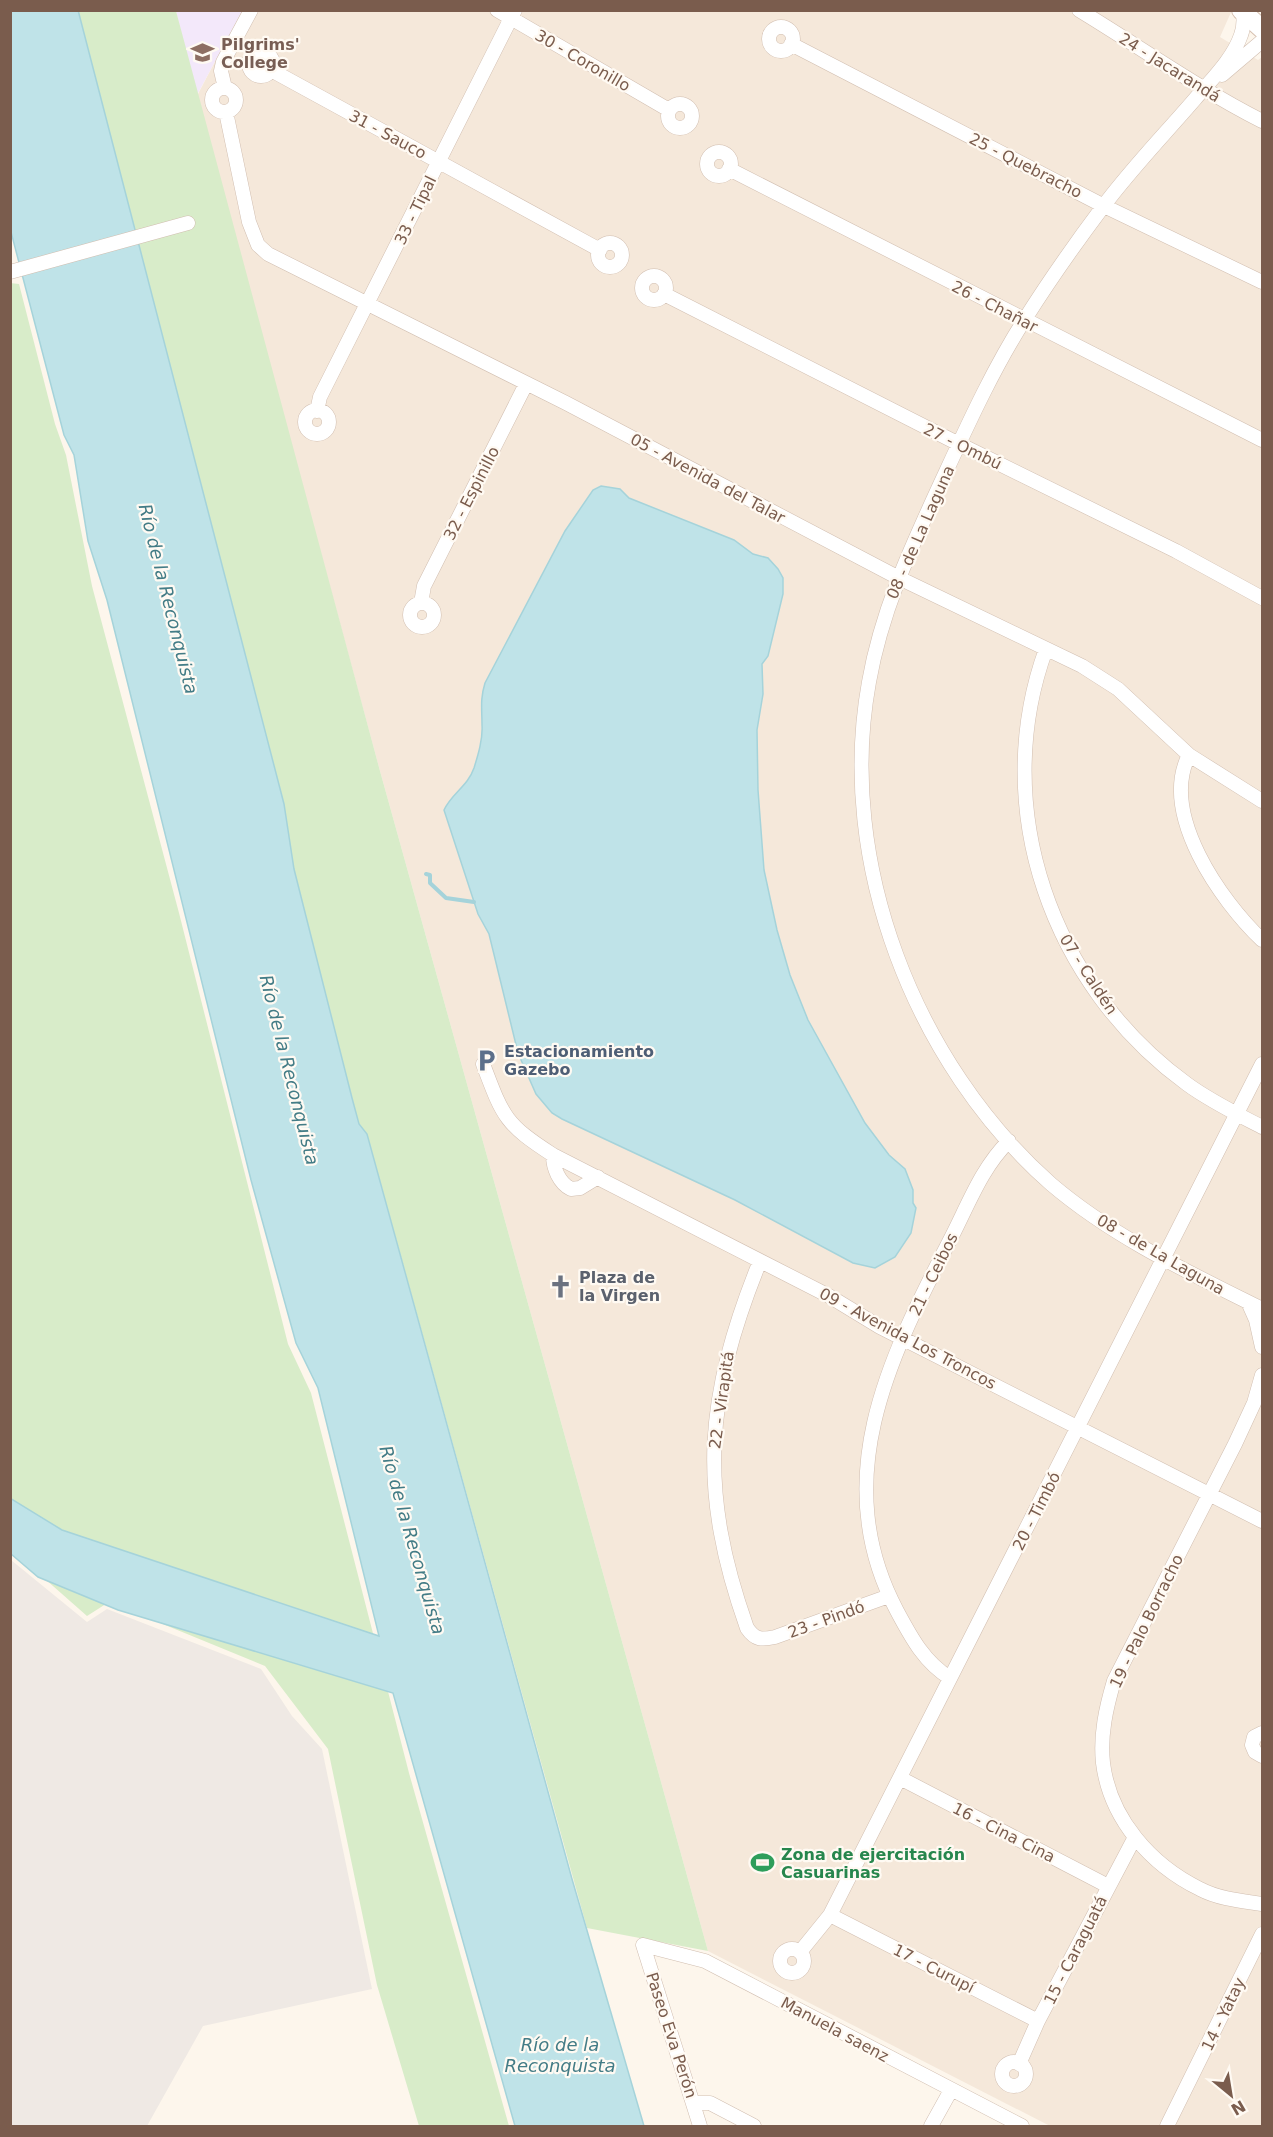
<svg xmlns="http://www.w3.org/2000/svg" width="1273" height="2137" font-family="'DejaVu Sans',sans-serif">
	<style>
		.residential { fill: #f5e8da }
		.industrial { fill: #efe9e4 }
		.education { fill: #f3e8fa }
		.green { fill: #d8ecc9 }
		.water { fill: #bfe3e8; stroke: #a5d3da; stroke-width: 1.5 }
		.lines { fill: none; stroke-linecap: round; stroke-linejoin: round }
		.stream { stroke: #a5d3da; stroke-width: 4 }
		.street-casing { stroke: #d1beb0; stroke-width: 15 }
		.secondary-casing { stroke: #d6c0b0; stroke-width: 20 }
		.street { stroke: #fff; stroke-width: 14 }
		.secondary { stroke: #fff; stroke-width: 18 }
		.labels { text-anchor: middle; stroke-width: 4.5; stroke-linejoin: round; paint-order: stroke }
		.education-label { font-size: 16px; font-weight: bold; fill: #785e54; stroke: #fffaf3; text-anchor: start }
		.street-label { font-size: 16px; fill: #7a5c4d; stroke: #fffaf3 }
		.service-label { font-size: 16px; font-weight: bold; fill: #4e5e75; stroke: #fffaf3; text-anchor: start }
		.worship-label { font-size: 16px; font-weight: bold; fill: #5b616d; stroke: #fffaf3; text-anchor: start }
		.leisure-label { font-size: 16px; font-weight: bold; fill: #27864d; stroke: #fffaf3; text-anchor: start }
		.water-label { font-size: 18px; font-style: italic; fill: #437c86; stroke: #fffaf3 }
	</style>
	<rect width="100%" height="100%" fill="#fdf6ec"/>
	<path class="residential" d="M242,10H1232L1220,37L1258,60L1262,57V2126H1050L708,1951L380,771L197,96Z"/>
	<path class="industrial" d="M11,1560L87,1622L107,1609L261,1669L292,1716L322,1749L372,1989L203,2026L147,2126H11Z"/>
	<path class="education" d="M176,11H242L197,95Z"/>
	<path class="green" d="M78,11H176L380,771L708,1951L587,1928L367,1134L359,1124L352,1098L294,869L284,804Z
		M10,283L19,284L55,424L66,455L92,586L179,913L288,1344L311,1393L409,1773L509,2126H419L377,1985L328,1749L265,1666L109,1602L87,1616L11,1549Z"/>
	<path class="water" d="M78,10L284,804L294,869L352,1098L359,1124L367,1134L572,1879L644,2126H515L393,1693L118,1610L38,1577L11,1554L10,1498L62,1530L379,1636L318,1388L296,1343L251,1180L107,600L88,541L74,455L64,435L11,232V11Z
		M601,486L620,489L629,498L734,540L753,554L768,558L778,569L783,578V594L768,656L762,664L763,694L757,730L758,790L764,870L777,930L790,975L808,1020L865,1123L889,1155L905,1169L913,1190V1203L916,1208L911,1233L895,1257L875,1268L853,1263L735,1200L562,1119L552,1113L536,1094L518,1053L489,934L478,914L444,810C451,794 468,786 474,768C478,755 483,739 482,725C482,709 480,699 485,683L565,531L593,490Z"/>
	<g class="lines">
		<path class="stream" d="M426,874L430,875V883L446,898L474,902"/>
		<defs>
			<path id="street" d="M497,10L669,110
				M1079,10C1140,47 1199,89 1262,121
				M1243,12C1244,20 1244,27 1241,35C1233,59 1211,80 1195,99C1164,135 1130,170 1102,208C1075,244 1049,281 1025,319C992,370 964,433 938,489C909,552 881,613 869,682C836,862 915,1064 1051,1184C1113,1237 1190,1273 1262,1309
				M769 39a12 12 0 1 1 24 0a12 12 0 1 1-24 0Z
				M791,44L1104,206L1262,282
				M249 64a12 12 0 1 1 24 0a12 12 0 1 1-24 0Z
				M271,70L600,250
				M1222,75L1262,41
				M225,88L221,71L223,62L251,10
				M212 100a12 12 0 1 1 24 0a12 12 0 1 1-24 0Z
				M668 116a12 12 0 1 1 24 0a12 12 0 1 1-24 0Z
				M226,112L249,222L258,245L268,254L566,403L897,577L1082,666L1118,689L1189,755L1262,801
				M707 164a12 12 0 1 1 24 0a12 12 0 1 1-24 0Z
				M729,169L1262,440
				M598 255a12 12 0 1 1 24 0a12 12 0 1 1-24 0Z
				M10,272L188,223
				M642 288a12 12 0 1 1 24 0a12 12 0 1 1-24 0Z
				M664,294L959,444L1176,551L1262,598
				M305 422a12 12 0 1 1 24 0a12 12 0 1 1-24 0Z
				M317,411L320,397L515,10
				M421,603L424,586L526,384
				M410 615a12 12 0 1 1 24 0a12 12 0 1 1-24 0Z
				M1046,649C988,808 1052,986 1187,1084C1210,1101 1237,1114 1262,1127
				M1189,755C1159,814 1221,901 1262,940
				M483,1064C503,1117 505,1124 553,1155C553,1168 559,1183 571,1189L580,1188L598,1177
				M553,1155L829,1296L880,1327L1262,1521
				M760,1261C705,1397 698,1490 747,1628C755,1640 762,1640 775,1637L889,1596
				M1248,1302L1256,1320L1262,1347
				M1262,1375L1254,1403L1235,1444L1114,1681C1106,1708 1100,1735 1103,1763C1110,1819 1151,1865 1200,1889C1219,1899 1242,1901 1262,1904
				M950,1678C924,1662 911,1637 897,1611C828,1481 888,1360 949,1242C967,1208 981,1168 1009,1141
				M1262,1733L1254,1737L1252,1745L1255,1752L1262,1756
				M900,1778L1108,1886
				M830,1915L1038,2021
				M643,1945L705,1961L1022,2126
				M643,1945L700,2126
				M780 1961a12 12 0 1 1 24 0a12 12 0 1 1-24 0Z
				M800,1952L830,1915L1262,1064
				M1002 2074a12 12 0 1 1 24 0a12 12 0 1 1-24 0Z
				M1019,2064L1038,2021L1135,1837
				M693,2103H710L754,2126
				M931,2126L951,2090
				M1167,2126L1262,1934"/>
			<path id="secondary" d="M1241,10L1262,29"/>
		</defs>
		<use href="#street" class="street-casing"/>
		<use href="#secondary" class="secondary-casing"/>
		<use href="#street" class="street"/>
		<use href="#secondary" class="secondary"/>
	</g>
	<defs>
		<symbol id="school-bare" viewBox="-9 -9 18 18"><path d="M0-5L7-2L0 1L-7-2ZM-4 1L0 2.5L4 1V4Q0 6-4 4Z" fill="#8d6e63" stroke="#fffaf3" stroke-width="2.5" paint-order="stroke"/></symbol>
		<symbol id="parking-bare" viewBox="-9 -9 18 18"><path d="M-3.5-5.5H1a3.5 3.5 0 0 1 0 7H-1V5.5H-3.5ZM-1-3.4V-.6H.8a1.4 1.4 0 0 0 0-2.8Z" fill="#5c6f8a" stroke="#fffaf3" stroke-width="2.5" paint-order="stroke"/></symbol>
		<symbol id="church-bare" viewBox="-9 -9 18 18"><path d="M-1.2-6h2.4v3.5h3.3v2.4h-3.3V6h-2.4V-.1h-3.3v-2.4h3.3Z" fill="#6b7280" stroke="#fffaf3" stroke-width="2.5" paint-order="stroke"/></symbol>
		<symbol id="stadium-bare" viewBox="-9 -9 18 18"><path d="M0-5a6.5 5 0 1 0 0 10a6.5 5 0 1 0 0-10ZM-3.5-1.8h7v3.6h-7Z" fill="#2e9e5b" stroke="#fffaf3" stroke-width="2.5" paint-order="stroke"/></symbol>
	</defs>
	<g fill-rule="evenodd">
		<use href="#school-bare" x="186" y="36" width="33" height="33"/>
		<use href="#parking-bare" x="470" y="1044" width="33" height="33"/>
		<use href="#church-bare" x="544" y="1270" width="33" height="33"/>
		<use href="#stadium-bare" x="746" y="1846" width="33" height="33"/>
	</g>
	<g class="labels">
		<g class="education-label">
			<text x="221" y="50">Pilgrims'<tspan x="221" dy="18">College</tspan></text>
		</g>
		<g class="street-label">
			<text transform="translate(583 60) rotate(30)" y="6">30 - Coronillo</text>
			<text transform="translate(1170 67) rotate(32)" y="6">24 - Jacarandá</text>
			<text transform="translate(388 134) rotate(28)" y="6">31 - Sauco</text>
			<text transform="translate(1026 165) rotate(27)" y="6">25 - Quebracho</text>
			<text transform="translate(415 210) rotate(-64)" y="6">33 - Tipal</text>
			<text transform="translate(995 306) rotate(27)" y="6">26 - Chañar</text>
			<text transform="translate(963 446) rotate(26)" y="6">27 - Ombú</text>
			<text transform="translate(708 478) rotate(28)" y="6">05 - Avenida del Talar</text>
			<text transform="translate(471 493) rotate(-63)" y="6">32 - Espinillo</text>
			<text transform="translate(920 532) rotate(-66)" y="6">08 - de La Laguna</text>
			<text transform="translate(1089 974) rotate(57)" y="6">07 - Caldén</text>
			<text transform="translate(1161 1254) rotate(30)" y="6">08 - de La Laguna</text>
			<text transform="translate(933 1274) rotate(-64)" y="6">21 - Ceibos</text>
			<text transform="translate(908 1338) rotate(28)" y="6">09 - Avenida Los Troncos</text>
			<text transform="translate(721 1400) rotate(-82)" y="6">22 - Virapitá</text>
			<text transform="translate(1036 1511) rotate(-63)" y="6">20 - Timbó</text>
			<text transform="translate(826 1619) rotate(-20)" y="6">23 - Pindó</text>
			<text transform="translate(1146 1621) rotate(-64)" y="6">19 - Palo Borracho</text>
			<text transform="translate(1004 1832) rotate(27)" y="6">16 - Cina Cina</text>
			<text transform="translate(1075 1950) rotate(-63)" y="6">15 - Caraguatá</text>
			<text transform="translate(934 1968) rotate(27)" y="6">17 - Curupí</text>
			<text transform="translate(1223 2014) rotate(-64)" y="6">14 - Yatay</text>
			<text transform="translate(835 2029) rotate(28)" y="6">Manuela saenz</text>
			<text transform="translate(672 2035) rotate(72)" y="6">Paseo Eva Perón</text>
		</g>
		<g class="service-label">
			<text x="504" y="1057">Estacionamiento<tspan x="504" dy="18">Gazebo</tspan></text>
		</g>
		<g class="worship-label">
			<text x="579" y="1283">Plaza de<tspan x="579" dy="18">la Virgen</tspan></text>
		</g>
		<g class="leisure-label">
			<text x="781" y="1860">Zona de ejercitación<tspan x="781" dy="18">Casuarinas</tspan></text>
		</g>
		<g class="water-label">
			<text transform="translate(168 599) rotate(76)" y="6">Río de la Reconquista</text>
			<text transform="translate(289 1070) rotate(76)" y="6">Río de la Reconquista</text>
			<text transform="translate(412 1540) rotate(74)" y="6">Río de la Reconquista</text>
			<text x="560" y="2051">Río de la<tspan x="560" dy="21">Reconquista</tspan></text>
		</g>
	</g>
	<rect width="1273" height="2137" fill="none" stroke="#7a5c4d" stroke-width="24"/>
	<g transform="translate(1231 2095) rotate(150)" stroke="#fffaf3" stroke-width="4.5" paint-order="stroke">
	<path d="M0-4.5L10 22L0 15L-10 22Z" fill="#7a5c4d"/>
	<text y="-9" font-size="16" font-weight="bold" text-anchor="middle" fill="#7a5c4d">N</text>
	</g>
</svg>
